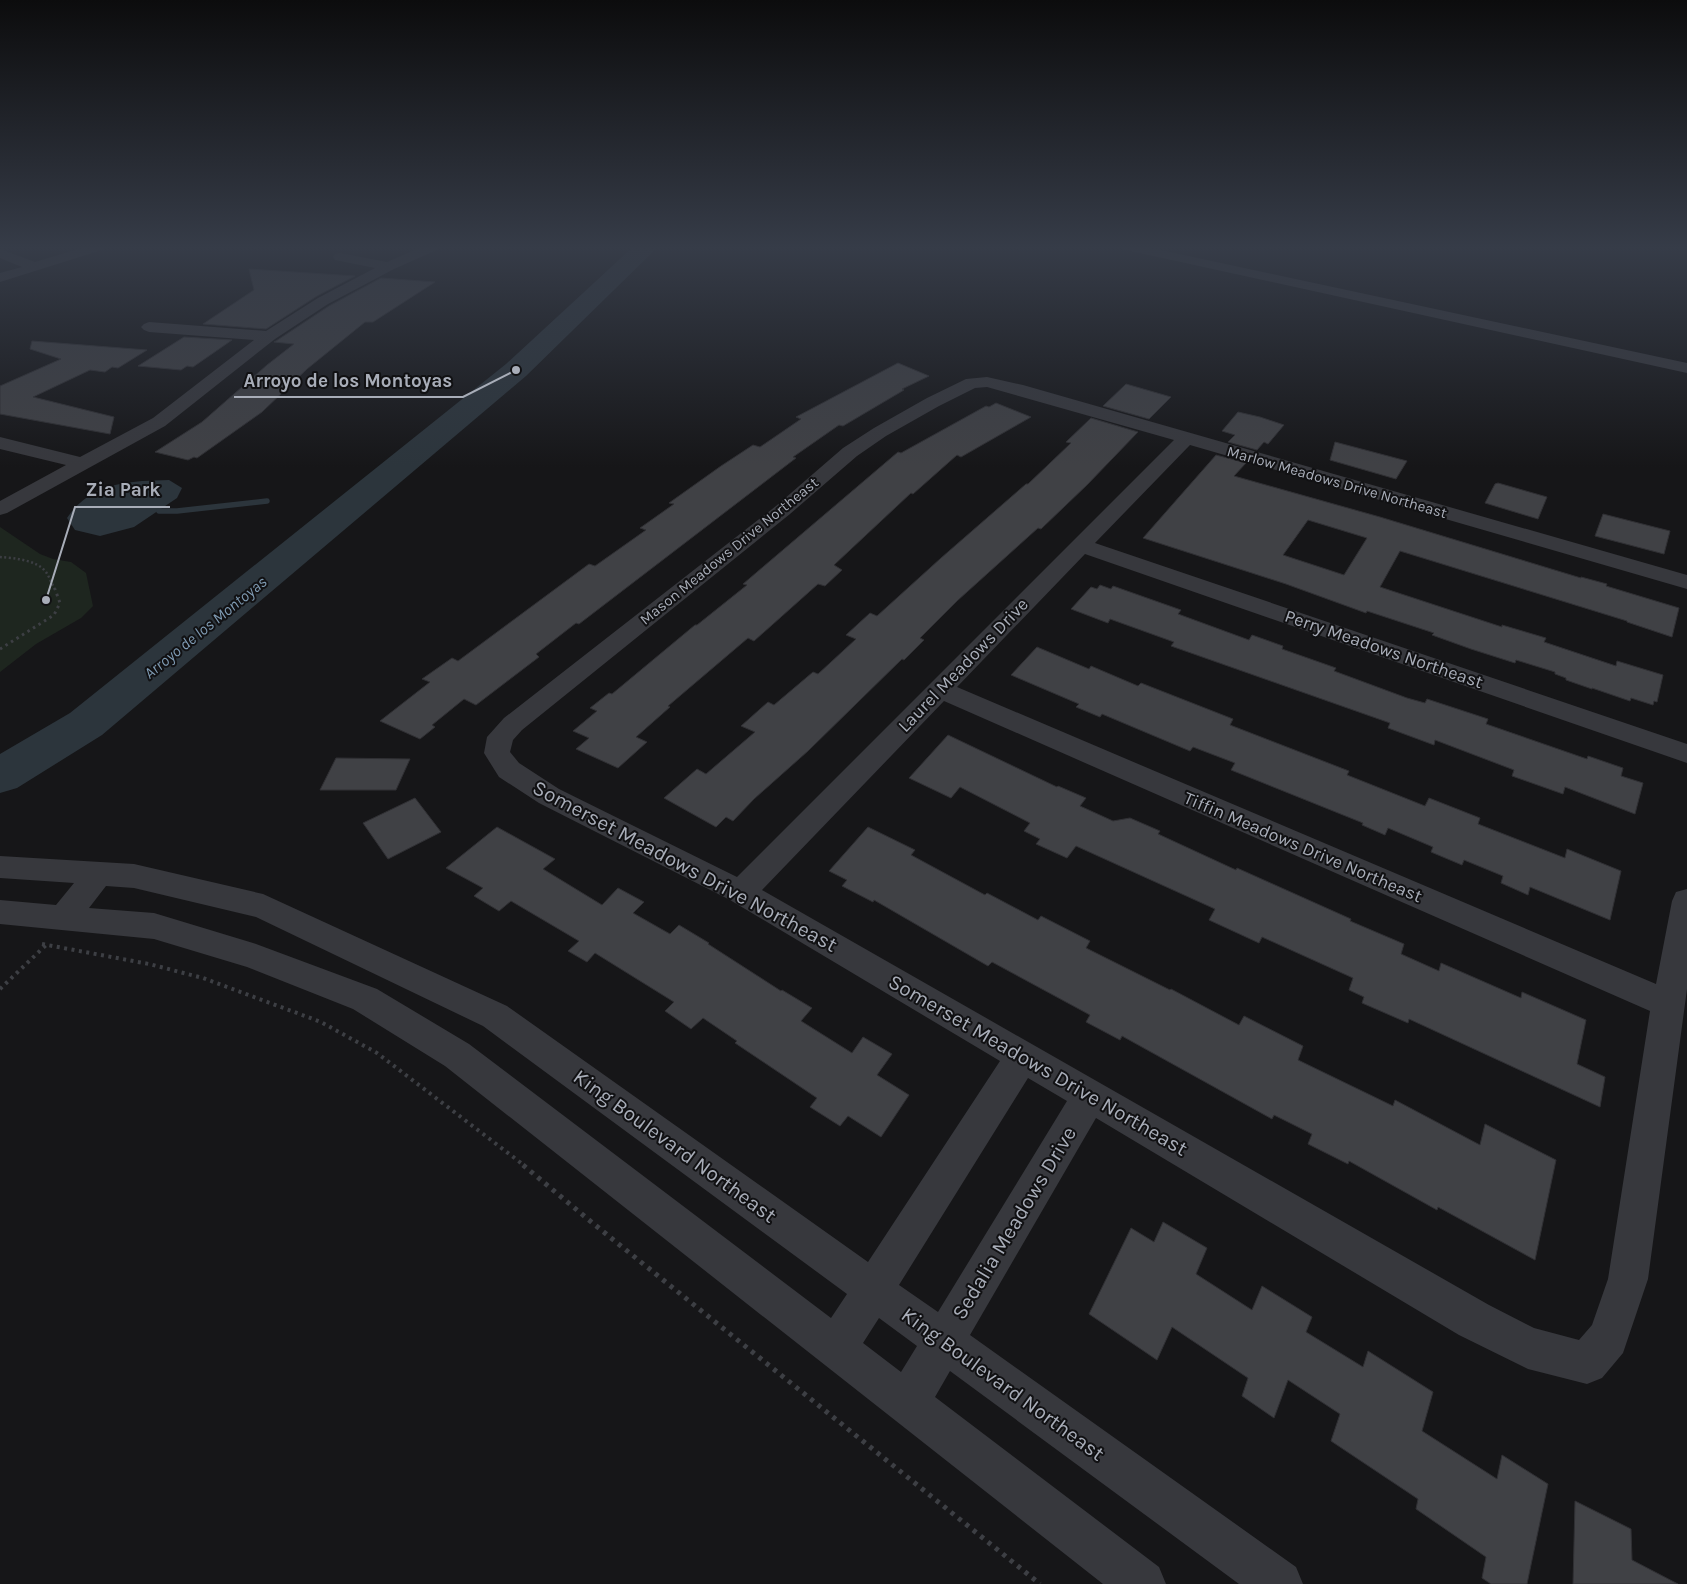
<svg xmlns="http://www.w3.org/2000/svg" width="1687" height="1584" font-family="Karla,sans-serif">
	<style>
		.green { fill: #1e261f }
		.water { fill: #2c353c }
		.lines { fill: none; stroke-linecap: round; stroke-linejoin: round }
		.stream { stroke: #2c353c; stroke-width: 5.5 }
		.river { fill: #2c353c; fill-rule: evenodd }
		.building { fill: #404145; stroke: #303034; fill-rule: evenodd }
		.path-far3 { stroke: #3d3f44; stroke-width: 2.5; stroke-dasharray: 2 2.5; stroke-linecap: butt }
		.path-far2 { stroke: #3d3f44; stroke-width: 3; stroke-dasharray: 2.5 4; stroke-linecap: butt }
		.path-far1 { stroke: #3d3f44; stroke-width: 4; stroke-dasharray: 3 4.5; stroke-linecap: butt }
		.path { stroke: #3d3f44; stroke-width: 5; stroke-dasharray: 4 5.5; stroke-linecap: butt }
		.minor { fill: #37383d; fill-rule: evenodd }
		.labels { text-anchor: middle; stroke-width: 4; stroke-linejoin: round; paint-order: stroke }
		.far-street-label { font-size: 15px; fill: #a8adb8; stroke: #111113 }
		.far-water-label { font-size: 16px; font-style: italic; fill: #7f9bb3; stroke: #111113 }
		.street-label { font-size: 18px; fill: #a8adb8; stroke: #111113 }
		.near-street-label { font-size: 21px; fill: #a8adb8; stroke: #111113 }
		.leader { fill: none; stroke: #a8adb8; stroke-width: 2 }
		.callout-dot { fill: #a8adb8; stroke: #111113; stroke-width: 2 }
		.callout-label { font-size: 19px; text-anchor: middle; font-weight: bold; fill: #a8adb8; stroke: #111113; stroke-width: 4; stroke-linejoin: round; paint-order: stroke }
	</style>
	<rect width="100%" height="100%" fill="#161618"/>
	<path class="green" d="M0,527L40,554L53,559L71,562L86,573L93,606L81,618L36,644L0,672Z"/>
	<path class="water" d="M169,480L182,488L177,498L134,527L100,536L75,530L67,518C91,482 129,481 169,480Z"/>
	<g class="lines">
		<path class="stream" d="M159,511H177L267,501"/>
		<path class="river" d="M634,246H659L526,376L102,735L17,788L0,793V754L70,713L506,364Z"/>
	</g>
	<path class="building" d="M249,269L355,276L317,296L266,329L203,324L254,290Z
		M381,278L435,282L373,322H365L307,369L262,412L197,458L194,457L188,460L155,452L202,422L267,365L294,344L274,342L276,341L329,306Z
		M184,337L232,340L193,367L187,366L181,370L138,366Z
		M32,341L147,350L118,368L112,367L105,372L90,370L33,397L114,417L110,434L0,414V386L61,359L30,349Z
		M898,363L929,376L902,389L904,390L843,426L839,425L793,457L796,458L579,624L576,623L536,654L539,657L476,705L464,699L432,725L435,727L420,739L380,721L430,682L422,679L452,658L458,661L589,564L595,566L646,530L640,528L674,504L669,503L721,466L753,445L760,447L801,419L796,417Z
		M1126,384L1171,397L1149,419L1103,406Z
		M996,403L1031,417L961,457L957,455L913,494L911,493L834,565L842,570L825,586L818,584L754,641L748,638L668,706L670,707L636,737L647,742L618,768L576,749L589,738L573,731L597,711L590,708L609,693L612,694L695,625H697L747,585L743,584L898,452L901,453L986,406L989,407Z
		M1238,412L1260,417L1284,425L1268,444L1264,442L1257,450L1228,442L1235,435L1222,431Z
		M1091,418L1138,432L1087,485L1041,529L1038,528L957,601L920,638L924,640L904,660L902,659L808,751L754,799L733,821L726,817L716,827L664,798L697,769L706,774L755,732L741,726L768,702L774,705L813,672L818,674L856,639L846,635L870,613L877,616L941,558L1026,484H1028L1071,443L1066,442Z
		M1335,442L1407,461L1396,479L1330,460Z
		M1216,455L1246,463L1234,476L1380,517L1581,578V577L1607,584L1606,586L1679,608L1672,637L1627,622V621L1400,551L1380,587L1502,627V625L1546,638L1544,642L1616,666L1617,661L1663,675L1657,702L1654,701L1653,705L1631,698L1630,701L1592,688V689L1566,680V678L1555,674V672L1516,660L1515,663L1471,649L1432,635L1434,633L1367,611L1366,613L1286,584L1143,538ZM1308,520L1367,538L1344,575L1283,555Z
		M1498,483L1547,497L1538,519L1485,503L1495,484Z
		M1603,514L1670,531L1664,554L1595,536Z
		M1100,585L1111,589L1113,586L1181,610L1178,614L1249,640L1252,635L1283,646L1282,649L1336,668L1334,671L1407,698L1425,703L1427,699L1488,719L1486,724L1587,759L1588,756L1623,768L1621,776L1643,783L1635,814L1565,787L1563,794L1512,776L1514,770L1435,740L1434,745L1388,728L1390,723L1171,646L1174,642L1110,619L1108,623L1071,609L1091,587L1097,589Z
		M1037,647L1089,669L1091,666L1138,686L1141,683L1233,719L1230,725L1349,771L1347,775L1425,806L1429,798L1480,818L1478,824L1565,858L1567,849L1621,871L1610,920L1530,887L1528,895L1501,883L1503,876L1464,860L1462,865L1431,852L1433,847L1388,828L1385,835L1362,825L1363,823L1231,770L1235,763L1193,747L1190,751L1102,714L1100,717L1076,707L1079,704L1011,675Z
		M948,735L1057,787L1058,786L1086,798L1080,806L1113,821L1130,818L1160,831L1158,834L1236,870L1237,868L1351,919L1350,921L1404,944L1401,954L1439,971L1441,963L1521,998L1522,992L1586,1020L1577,1064L1605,1077L1600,1107L1409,1019L1408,1023L1362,1003L1364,997L1349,990L1353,978L1262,937L1259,943L1209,920L1215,909L1076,846L1067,858L1036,844L1040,839L1024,831L1030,823L960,787L951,798L909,778Z
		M336,758L410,759L396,790H320Z
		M415,798L441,832L388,859L363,823Z
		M497,827L555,859L543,869L602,905L618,888L644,902L633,913L670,934L679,925L709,943L708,944L781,991L782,990L812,1008L801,1021L852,1053L863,1037L892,1054L877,1075L909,1095L881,1137L848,1116L840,1126L810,1107L817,1098L735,1043L737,1041L703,1018L691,1029L665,1011L674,1002L595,953L587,962L568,951L579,941L511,901L499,911L474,896L483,888L446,868Z
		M868,827L915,850L911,855L985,895L987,893L1038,920L1041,916L1090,941L1086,948L1170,990L1171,989L1239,1025L1244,1016L1303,1046L1298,1060L1393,1106L1395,1100L1480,1145L1485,1124L1556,1160L1535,1260L1438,1207L1437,1210L1349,1161L1348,1164L1308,1144L1312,1134L1274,1115L1272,1119L1122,1036L1120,1040L1086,1022L1090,1015L992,962L988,966L874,900L873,902L842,886L847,880L829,871Z
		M1163,1222L1207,1248L1196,1274L1252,1310L1262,1286L1312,1317L1306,1332L1363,1367L1368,1351L1433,1392L1422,1431L1497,1479L1502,1455L1548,1484L1527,1584H1491L1482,1578L1486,1557L1416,1509L1418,1499L1331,1441L1340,1414L1288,1380L1274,1418L1242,1396L1248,1378L1172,1327L1157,1360L1089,1314L1131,1228L1154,1242Z
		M1575,1501L1631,1529L1632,1560L1678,1584H1573Z"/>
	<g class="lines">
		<path class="path-far3" d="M0,557C14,558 37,560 46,572C50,578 52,585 56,591"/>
		<path class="path-far2" d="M0,649L54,615L60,603L55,589"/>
		<path class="path-far1" d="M42,944L149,964L203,978L321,1022L377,1053L525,1166
			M0,989L46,945"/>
		<path class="path" d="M523,1165L595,1225L1040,1584"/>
		<path class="minor" d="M88,246H107L105,249L0,282V273L22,267L0,258V249L35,262Z
			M424,246H441L439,249L394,269L328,304L275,339L165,426L7,513L0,515V501L66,465L0,449V437L80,457L153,418L254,340L149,332L144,330L141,327L144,324L149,322L266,331L318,298L375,268L335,260L333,257L335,254L340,253L387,262Z
			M1119,246H1142L1687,363V373L1126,250Z
			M987,377L1023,385L1687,575V589L1190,445L1095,543L1687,744V763L1085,554L957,687L1656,984L1672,901L1676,892L1687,889V989L1648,1279L1623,1353L1602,1378L1587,1384L1528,1369L1459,1335L1096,1118L970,1335L1296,1567L1303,1584H1239L950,1371L935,1397L1159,1567L1166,1584H1103L445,1066L353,1009L247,967L154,939L0,924V900L56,905L74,883L0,878V856L134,864L263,894L507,1006L868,1262L1000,1061L730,900L539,803L499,777L484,753L487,737L504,718L776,506L843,448L874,428L927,398L966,379ZM987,387L1174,440L737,877L559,789L519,763L510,752L513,740L522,730L790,514L857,456L886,436L939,406L975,388ZM944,701L1650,1011L1608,1279L1592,1325L1579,1340L1534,1328L1489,1305L762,890ZM106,886L134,888L256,917L483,1026L847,1294L831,1318L469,1044L377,989L253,943L154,913L89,908ZM1028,1078L1067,1101L938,1312L899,1285ZM879,1318L917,1346L901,1372L863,1343Z"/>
	</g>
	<linearGradient id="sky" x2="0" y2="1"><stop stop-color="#0c0c0d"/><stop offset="0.53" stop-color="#363c48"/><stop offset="1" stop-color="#363c48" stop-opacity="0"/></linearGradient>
	<rect width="1687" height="467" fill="url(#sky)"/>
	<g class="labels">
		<g class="far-street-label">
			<text transform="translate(1337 482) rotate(16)" y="5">Marlow Meadows Drive Northeast</text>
			<text transform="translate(729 551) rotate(-39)" y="5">Mason Meadows Drive Northeast</text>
		</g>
		<g class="far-water-label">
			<text transform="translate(205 627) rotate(-39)" y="6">Arroyo de los Montoyas</text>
		</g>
		<g class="street-label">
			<text transform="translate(1384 649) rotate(19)" y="6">Perry Meadows Northeast</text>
			<text transform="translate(963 665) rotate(-46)" y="6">Laurel Meadows Drive</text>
			<text transform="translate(1303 847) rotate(23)" y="6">Tiffin Meadows Drive Northeast</text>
		</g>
		<g class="near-street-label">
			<text transform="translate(685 866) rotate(28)" y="7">Somerset Meadows Drive Northeast</text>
			<text transform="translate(1038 1065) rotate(30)" y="7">Somerset Meadows Drive Northeast</text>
			<text transform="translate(675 1146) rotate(36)" y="7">King Boulevard Northeast</text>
			<text transform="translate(1014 1223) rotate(-59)" y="7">Sedalia Meadows Drive</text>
			<text transform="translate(1003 1384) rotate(36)" y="7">King Boulevard Northeast</text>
		</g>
	</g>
	<path class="leader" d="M516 370L463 397H234M46 600L75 507H170"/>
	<g class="callout-dot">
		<circle cx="516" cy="370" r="5"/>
		<circle cx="46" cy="600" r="5"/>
	</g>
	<g class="callout-label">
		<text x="348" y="387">Arroyo de los Montoyas</text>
		<text x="123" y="496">Zia Park</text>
	</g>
</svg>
